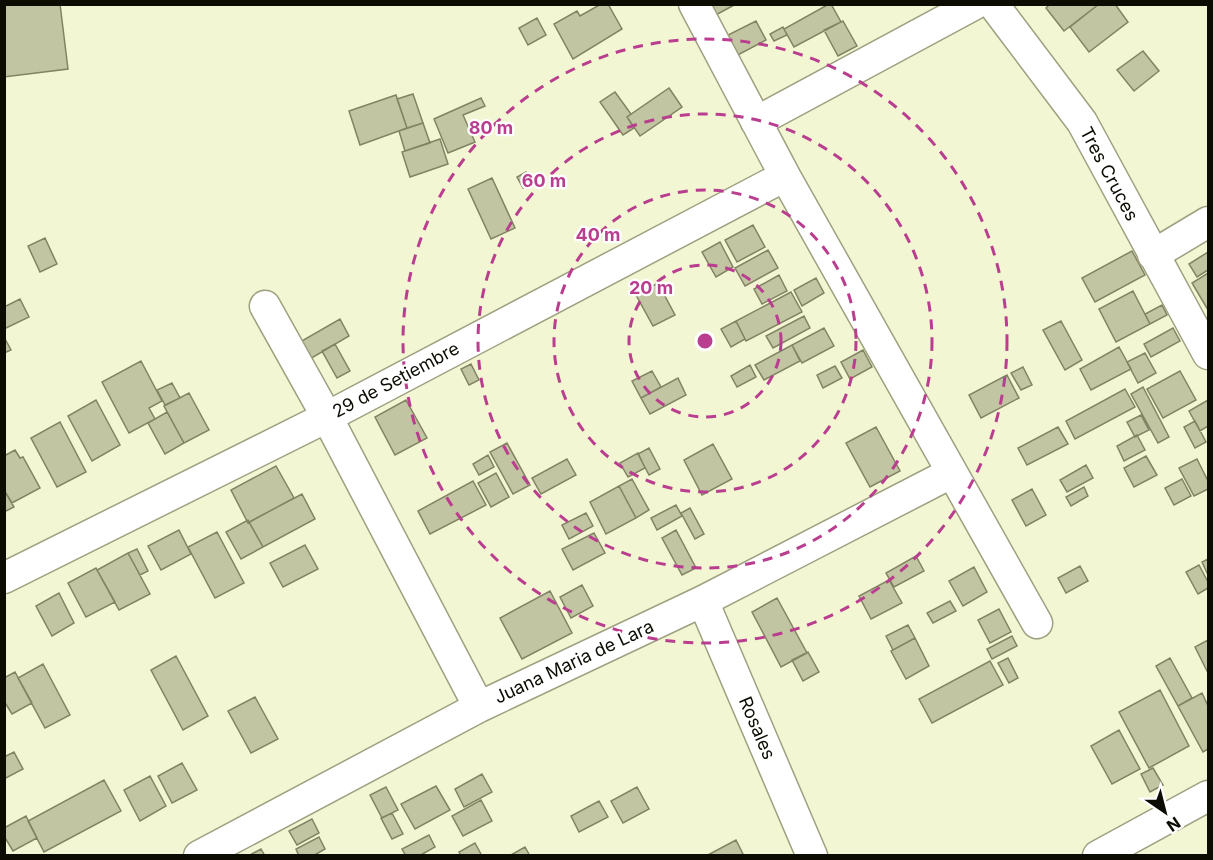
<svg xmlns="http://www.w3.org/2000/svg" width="1213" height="860" font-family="Inter,sans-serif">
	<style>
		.building { fill: #c2c5a2; stroke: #818363; stroke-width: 1.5 }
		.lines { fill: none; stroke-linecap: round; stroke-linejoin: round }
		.street-casing { stroke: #9ea080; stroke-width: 33 }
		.street { stroke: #fff; stroke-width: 30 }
		.ring { fill: none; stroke: #ba3e8f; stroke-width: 3; stroke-dasharray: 10 8 }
		.labels { text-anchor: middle; stroke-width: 4.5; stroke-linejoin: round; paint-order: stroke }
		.street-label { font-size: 18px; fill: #0c0c03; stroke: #fff }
		.centre { fill: #ba3e8f; stroke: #fff; stroke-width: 3 }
		.ring-label { font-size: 18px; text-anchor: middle; font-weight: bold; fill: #ba3e8f; stroke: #fff; stroke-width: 4.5; stroke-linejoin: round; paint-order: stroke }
	</style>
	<rect width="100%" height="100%" fill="#f3f6d3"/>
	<path class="building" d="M4,4H60L68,69L4,77Z
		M601,4H608L622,29L573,59L554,24L577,11L580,16Z
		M708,4H736L714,16Z
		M829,4H831L841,22L794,47L784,29Z
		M1050,4H1099L1064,31L1046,8Z
		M1099,4H1115L1128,22L1089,52L1070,27Z
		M537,18L546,35L528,45L519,28Z
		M756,21L766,40L734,57L724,37Z
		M843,21L857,46L838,56L824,30Z
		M783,27L787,35L774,41L770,34Z
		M1143,51L1159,71L1134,91L1117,70Z
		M669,88L682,107L640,136L627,117Z
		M615,92L631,114L627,117L634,128L623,135L600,102Z
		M413,94L423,123L407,128L397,99Z
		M396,95L407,128L360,145L349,111Z
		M481,98L485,106L463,115L475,142L448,153L434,119Z
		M423,123L430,143L405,151L399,131Z
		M440,139L448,164L410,177L402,152Z
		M526,172L532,183L523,188L517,177Z
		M492,178L515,228L491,239L468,189Z
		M753,225L765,247L737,262L725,240Z
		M45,238L57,264L40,272L28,246Z
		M720,242L733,267L716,277L702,252Z
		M768,250L778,268L745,286L735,268Z
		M1132,251L1145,275L1095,302L1082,278Z
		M1208,252V270L1197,277L1189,264Z
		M1208,273V310L1192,283Z
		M779,275L787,291L762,304L754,289Z
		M816,278L824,293L802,306L794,290Z
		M658,283L675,315L653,326L636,295Z
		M1133,291L1150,324L1116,342L1099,309Z
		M791,292L802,312L746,341L736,321Z
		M20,299L29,317L4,329V307Z
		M1162,305L1167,315L1150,324L1145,314Z
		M804,316L810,328L773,348L766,336Z
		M340,319L349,336L310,359L300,342Z
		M736,321L745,339L731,347L721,329Z
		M1061,321L1082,360L1065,370L1043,330Z
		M824,328L834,346L802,363L792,345Z
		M1173,328L1180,341L1151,357L1144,344Z
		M4,337L11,350L4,353Z
		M335,344L350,371L337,378L322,351Z
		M792,345L800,361L764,380L755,365Z
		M1119,347L1131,369L1091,390L1080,369Z
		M863,350L872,367L850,379L841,362Z
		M1145,353L1156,373L1138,383L1127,362Z
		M141,361L162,401L149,408L155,419L129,433L102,382Z
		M471,364L479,380L469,385L461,369Z
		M750,365L756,377L737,387L731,376Z
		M835,366L842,378L823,388L817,375Z
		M1023,367L1032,385L1021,390L1011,373Z
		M652,371L661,387L641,398L632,381Z
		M1180,371L1196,400L1163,418L1147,389Z
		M1007,375L1019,398L981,418L969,395Z
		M678,378L686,395L650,414L641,398Z
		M172,383L180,398L165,405L157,390Z
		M1143,387L1169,437L1158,443L1131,394Z
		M1125,389L1135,407L1075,439L1066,421Z
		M189,393L209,430L184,443L164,406Z
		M96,400L120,445L92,461L68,416Z
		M406,400L427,438L395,455L375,417Z
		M1208,400V426L1200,431L1189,411Z
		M167,412L184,443L165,454L148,423Z
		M1141,415L1149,430L1135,437L1127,422Z
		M1195,421L1206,442L1195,448L1184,427Z
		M60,422L86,472L57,487L31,438Z
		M876,427L900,471L870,487L846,443Z
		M1058,427L1068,444L1027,465L1018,448Z
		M1137,435L1145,450L1124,461L1117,446Z
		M507,443L530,485L513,494L490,452Z
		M713,444L732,479L702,495L684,460Z
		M649,448L660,469L649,475L638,454Z
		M15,450L20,458L23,457L40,488L12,503L4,490V456Z
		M638,453L645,468L628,477L620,463Z
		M488,455L494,467L479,475L473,464Z
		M1146,456L1157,475L1134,487L1124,468Z
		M567,459L576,475L541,494L532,478Z
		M1197,459L1208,481V489L1194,496L1179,468Z
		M1086,465L1093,478L1067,492L1060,480Z
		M276,466L294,498L248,523L231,490Z
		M496,473L509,497L491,507L478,483Z
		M632,479L649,510L636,518L619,486Z
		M1182,479L1191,496L1174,505L1165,488Z
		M473,481L486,505L430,534L418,511Z
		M619,486L636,518L606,534L590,502Z
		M1084,487L1088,496L1071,506L1066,497Z
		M1032,489L1046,515L1026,526L1012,500Z
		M4,490L14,507L4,512Z
		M302,494L315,519L263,547L249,522Z
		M676,505L682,516L657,530L651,518Z
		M690,508L704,534L695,539L681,513Z
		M586,513L593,526L569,539L562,525Z
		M248,520L263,547L241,559L226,532Z
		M179,530L191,554L161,570L148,546Z
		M676,530L696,568L682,575L662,538Z
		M217,532L244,583L215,598L188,547Z
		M594,533L605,553L573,570L562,549Z
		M305,545L318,569L283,587L270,563Z
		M137,549L148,571L140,575L128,553Z
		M128,553L150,594L119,610L97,570Z
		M916,556L924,571L894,587L886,573Z
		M1208,559V575L1202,562Z
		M1199,565L1208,582V588L1198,594L1186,572Z
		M1080,566L1088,581L1066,593L1058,578Z
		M974,567L987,592L963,606L949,581Z
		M96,568L115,602L86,617L68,583Z
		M889,580L902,603L871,619L859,596Z
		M582,585L593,606L571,618L560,597Z
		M550,591L572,633L522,659L500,618Z
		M59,593L74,623L52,636L36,606Z
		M777,598L807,653L781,667L752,612Z
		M950,601L956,611L933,623L927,613Z
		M999,609L1011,632L990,643L978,620Z
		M908,625L915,638L893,650L886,636Z
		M1012,636L1017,646L992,659L987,649Z
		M915,638L929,666L906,679L891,651Z
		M1208,640V673L1195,647Z
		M808,652L819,672L803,681L792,660Z
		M176,656L208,716L183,730L151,670Z
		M1008,658L1018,678L1009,683L998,663Z
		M1170,658L1192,698L1178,706L1156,666Z
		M990,661L1003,685L932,723L919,699Z
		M43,664L70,715L45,728L18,678Z
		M15,672L32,703L12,714L4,701V678Z
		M1160,690L1189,746L1149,768L1119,712Z
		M1202,693L1208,706V749L1203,752L1178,706Z
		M255,697L278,739L251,753L228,711Z
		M1119,730L1140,769L1112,784L1091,746Z
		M14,752L23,769L4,779V757Z
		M182,763L197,790L172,803L158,776Z
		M1153,768L1163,785L1150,792L1141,774Z
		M482,774L492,792L464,807L455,789Z
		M150,776L166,806L140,821L124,790Z
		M104,780L121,811L44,852L28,821Z
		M436,786L450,810L415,829L401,804Z
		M386,787L398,810L382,818L370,795Z
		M637,787L649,809L623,823L611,801Z
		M481,800L492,821L463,836L452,816Z
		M599,801L608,817L579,832L571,816Z
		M392,813L403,834L392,839L381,818Z
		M26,816L37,838L13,851L4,836V828Z
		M312,819L319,833L297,845L289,831Z
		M429,835L435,847L419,856H406L402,849Z
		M319,837L325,849L313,856H299L296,849Z
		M736,840L744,856H706Z
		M475,843L482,856H461L459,852Z
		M525,847L530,856H509Z
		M261,849L265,856H250V855Z"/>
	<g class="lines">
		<defs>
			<path id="street" d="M694,4L785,176L1037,623
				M993,4L1082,122L1208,354
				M756,122L975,4
				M1153,255L1208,222
				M265,306L327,417L479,707
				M4,578L327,417L785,176
				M703,601L812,856
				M199,856L479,707L703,601L951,473
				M1098,856L1208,796"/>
		</defs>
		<use href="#street" class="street-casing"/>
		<use href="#street" class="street"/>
	</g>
	<g class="ring">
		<circle cx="705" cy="341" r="76"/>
		<circle cx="705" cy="341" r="151"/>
		<circle cx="705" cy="341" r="227"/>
		<circle cx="705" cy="341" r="302"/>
	</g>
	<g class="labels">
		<g class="street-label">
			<text transform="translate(1109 174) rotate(62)" y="6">Tres Cruces</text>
			<text transform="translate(396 380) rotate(-28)" y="6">29 de Setiembre</text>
			<text transform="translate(574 662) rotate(-25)" y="6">Juana Maria de Lara</text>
			<text transform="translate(757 728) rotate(67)" y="6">Rosales</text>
		</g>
	</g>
	<circle cx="705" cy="341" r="9" class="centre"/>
	<g class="ring-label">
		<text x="491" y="134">80 m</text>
		<text x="544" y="187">60 m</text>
		<text x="598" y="241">40 m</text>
		<text x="651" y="294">20 m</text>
	</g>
	<rect width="1213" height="860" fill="none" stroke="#0c0c03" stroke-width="12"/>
	<g transform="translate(1165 812) rotate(145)" stroke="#ffffff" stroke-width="4.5" paint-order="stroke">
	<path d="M0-4.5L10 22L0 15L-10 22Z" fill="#0c0c03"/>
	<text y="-9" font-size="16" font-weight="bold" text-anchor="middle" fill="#0c0c03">N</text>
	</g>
</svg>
